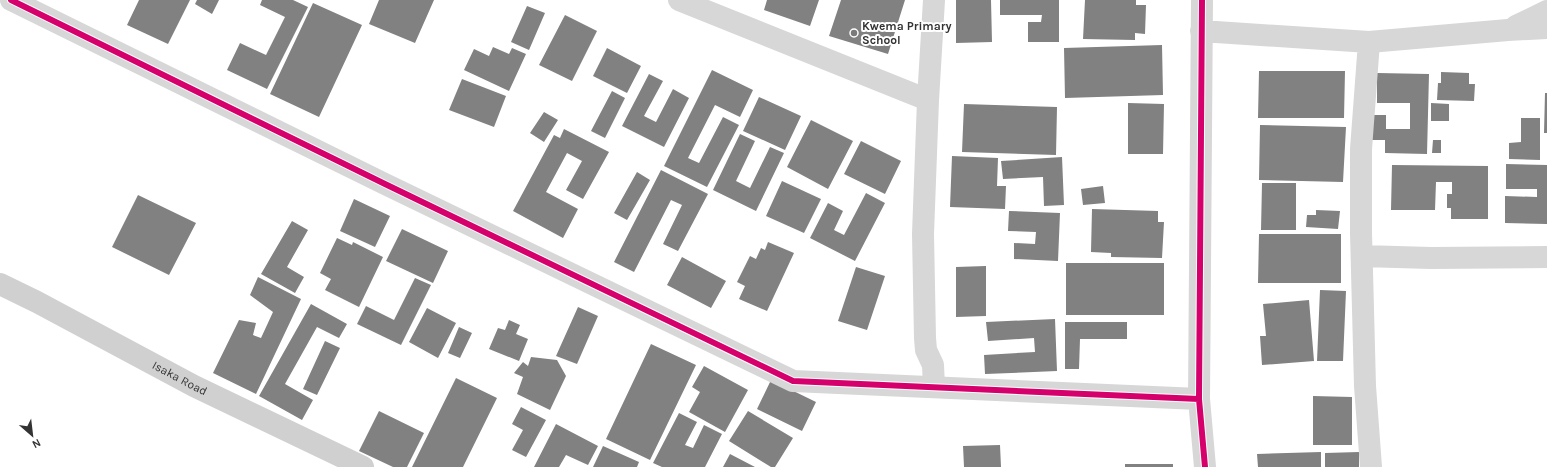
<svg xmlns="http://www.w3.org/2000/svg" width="1547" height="467" font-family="Karla,sans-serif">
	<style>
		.building { fill: #818181 }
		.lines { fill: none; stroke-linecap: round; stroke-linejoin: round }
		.street { stroke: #d7d7d7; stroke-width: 22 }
		.secondary { stroke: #d0d0d0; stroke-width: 22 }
		.cycleway-casing { stroke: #fff; stroke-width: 8 }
		.cycleway { stroke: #d6006c; stroke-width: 6 }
		.poi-dot { fill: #7a7a7a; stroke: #fff; stroke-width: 1.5 }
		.labels { text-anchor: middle; stroke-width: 4; stroke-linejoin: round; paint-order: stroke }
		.poi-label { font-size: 12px; font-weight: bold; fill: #333; stroke: #fff; text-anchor: start }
		.street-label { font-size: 12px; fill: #333; stroke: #fff }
	</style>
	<rect width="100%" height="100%" fill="#fff"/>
	<path class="building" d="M139,0H190L168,44L127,25Z
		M197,0H219L212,14L195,4Z
		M262,0H293L308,7L267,89L227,70L240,43L266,55L285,17L260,5Z
		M379,0H434L415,43L369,24Z
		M767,0H819L810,26L764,10Z
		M841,0H905L888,54L829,36Z
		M956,0H991L992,42L956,43Z
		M1000,0H1059V42H1028V22H1041L1042,15H1000Z
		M1085,0H1136V5H1146L1145,34L1135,33V40L1083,39Z
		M313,3L362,25L319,117L270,94Z
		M527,6L545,13L529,50L511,42Z
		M565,15L597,31L572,81L539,65Z
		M1162,45L1163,95L1065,98L1064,48Z
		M493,47L509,54L512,48L526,54L509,91L464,70L474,49L489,56Z
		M607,48L641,66L627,93L593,76Z
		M712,70L753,90L740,117L715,105L688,158L699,163L723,117L739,125L707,187L664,166Z
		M1259,71H1345L1344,118H1258Z
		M1441,72L1469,73V84H1475L1474,101L1437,100L1438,83H1441Z
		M1377,73L1429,74L1427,154L1385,153V140H1371L1372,115H1386V129H1410V103H1377Z
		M649,74L663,81L644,116L656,122L673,89L689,98L664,147L622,126Z
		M462,79L506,96L494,127L449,110Z
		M612,91L625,98L605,138L591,131Z
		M1545,93H1547V133H1544Z
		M759,97L801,116L785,150L743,131Z
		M1128,103L1164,104L1163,154H1128Z
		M1431,103L1449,104V121H1431Z
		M964,104L1057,107L1056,155L962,152Z
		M544,112L558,120L544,142L530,133Z
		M1521,118H1540V160L1509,159V143L1521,142Z
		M811,120L853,141L828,189L787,167Z
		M1260,125L1346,127L1343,182L1259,180Z
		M564,129L609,152L583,199L566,190L582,161L567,153L546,192L578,209L563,238L513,211L554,135L560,138Z
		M740,134L755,141L736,181L750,188L770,147L784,153L756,211L713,190Z
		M1433,140H1441V153H1432Z
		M861,141L901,161L885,194L844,174Z
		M952,156L998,158L997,186H1006L1005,209L950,207Z
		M1062,157L1064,205L1044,206L1043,177L1003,179L1001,161Z
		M1506,164L1547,165V224L1505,223V196L1537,197V189H1506Z
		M1392,165L1488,166V219H1451V208H1447V194H1452V182H1436L1435,210H1391Z
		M661,170L708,194L678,251L663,244L682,205L671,200L634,272L614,262Z
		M637,172L650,180L627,220L614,213Z
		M782,181L821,199L804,233L766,216Z
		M1262,183H1296V230H1261Z
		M1103,186L1105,203L1083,205L1081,189Z
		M866,193L885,203L855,261L810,238L828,203L843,211L834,230L844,235Z
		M138,195L196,223L169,275L112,247Z
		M354,199L390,216L375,247L340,231Z
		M1092,209L1158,211V222H1164L1162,258L1111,257V253L1091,252Z
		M1316,210L1340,211L1338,229L1306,227L1307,215H1316Z
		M1009,211L1060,213L1058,261L1014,259V243L1035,244L1036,232L1008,231Z
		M292,221L308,230L287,267L304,277L295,293L261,274Z
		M402,229L448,251L433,283L386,261Z
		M1259,234H1341V283H1258Z
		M337,238L352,245L353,242L383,257L359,307L325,290L331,279L320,273Z
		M768,242L794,253L767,311L739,299L745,286L737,282L750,256L756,259L761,248L765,250Z
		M682,257L726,281L711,308L667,285Z
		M1066,263H1164V315H1066Z
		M986,266V316L956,317V267Z
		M856,267L885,276L867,330L838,321Z
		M258,277L301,299L256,394L213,373L239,320L256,323L253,335L261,338L273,312L250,295Z
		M415,278L431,285L401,345L357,324L366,306L394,320Z
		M1320,290L1346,291L1343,361H1317Z
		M1309,300L1314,361L1262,365L1260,336H1266L1263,304Z
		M311,304L347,324L339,338L317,327L285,384L313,400L302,420L259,396Z
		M578,307L598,316L577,364L556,356Z
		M427,308L456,323L438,358L409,342Z
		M1055,319L1057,371L985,374L984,355L1035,352L1034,338L988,341L986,322Z
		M509,320L520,325L516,334L528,339L519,361L489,349L498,328L505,330Z
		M1065,322H1127V339H1080L1079,369H1065Z
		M459,327L472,333L460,358L448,353Z
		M325,341L340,348L317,395L303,389Z
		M651,344L696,365L650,460L606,439Z
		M531,357L557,360L566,376L550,410L517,394L523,377L514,373L523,362L528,366Z
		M704,366L748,390L725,432L689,412L700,392L692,387Z
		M456,378L497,398L463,467H412Z
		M771,380L816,402L802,431L757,409Z
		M1313,396L1352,397V445H1313Z
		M521,407L546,420L526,457L512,450L523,430L512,424Z
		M379,411L424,433L407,467H393L359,451Z
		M748,411L793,438L775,467H771L729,441Z
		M679,413L697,422L685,445L693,448L704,425L722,434L705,467H662L653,463Z
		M556,424L598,446L588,465L566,455L559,467H534Z
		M1000,445L1001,467H964L963,446Z
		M603,446L639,462L637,467H593Z
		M1321,452V467H1258L1257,454Z
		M1359,452V467H1325V453Z
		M730,454L755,467H723Z
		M1125,464H1173V467H1125Z"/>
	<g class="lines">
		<path class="street" d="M11,0L385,184L793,381L1199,399
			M679,0L928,100
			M1202,0L1199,399L1205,467
			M1516,26L1547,11
			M1201,31L1369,42L1508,30L1547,28
			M1369,42L1361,149V233L1365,386L1371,467
			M1362,256L1431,258L1547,257
			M934,387L933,365L926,350L925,338L923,234L928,100L934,0"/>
		<path class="secondary" id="s1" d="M0,284L37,302L194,386L363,467"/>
		<defs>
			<path id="cycleway" d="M11,0L385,184L793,381L1199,399
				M1202,0L1199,399L1205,467"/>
		</defs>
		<use href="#cycleway" class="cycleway-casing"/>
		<use href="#cycleway" class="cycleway"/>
	</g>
	<circle class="poi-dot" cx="854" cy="33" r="4"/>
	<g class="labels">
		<g class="poi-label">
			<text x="862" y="30">Kwema Primary<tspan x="862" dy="14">School</tspan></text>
		</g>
		<g class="street-label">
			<text dy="4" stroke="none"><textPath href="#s1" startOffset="203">Isaka Road</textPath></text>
		</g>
	</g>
	<g transform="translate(32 435) rotate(152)" stroke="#ffffff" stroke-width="3" paint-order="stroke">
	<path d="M0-3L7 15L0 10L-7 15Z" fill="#333333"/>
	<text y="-6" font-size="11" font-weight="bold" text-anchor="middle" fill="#333333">N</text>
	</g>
</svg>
